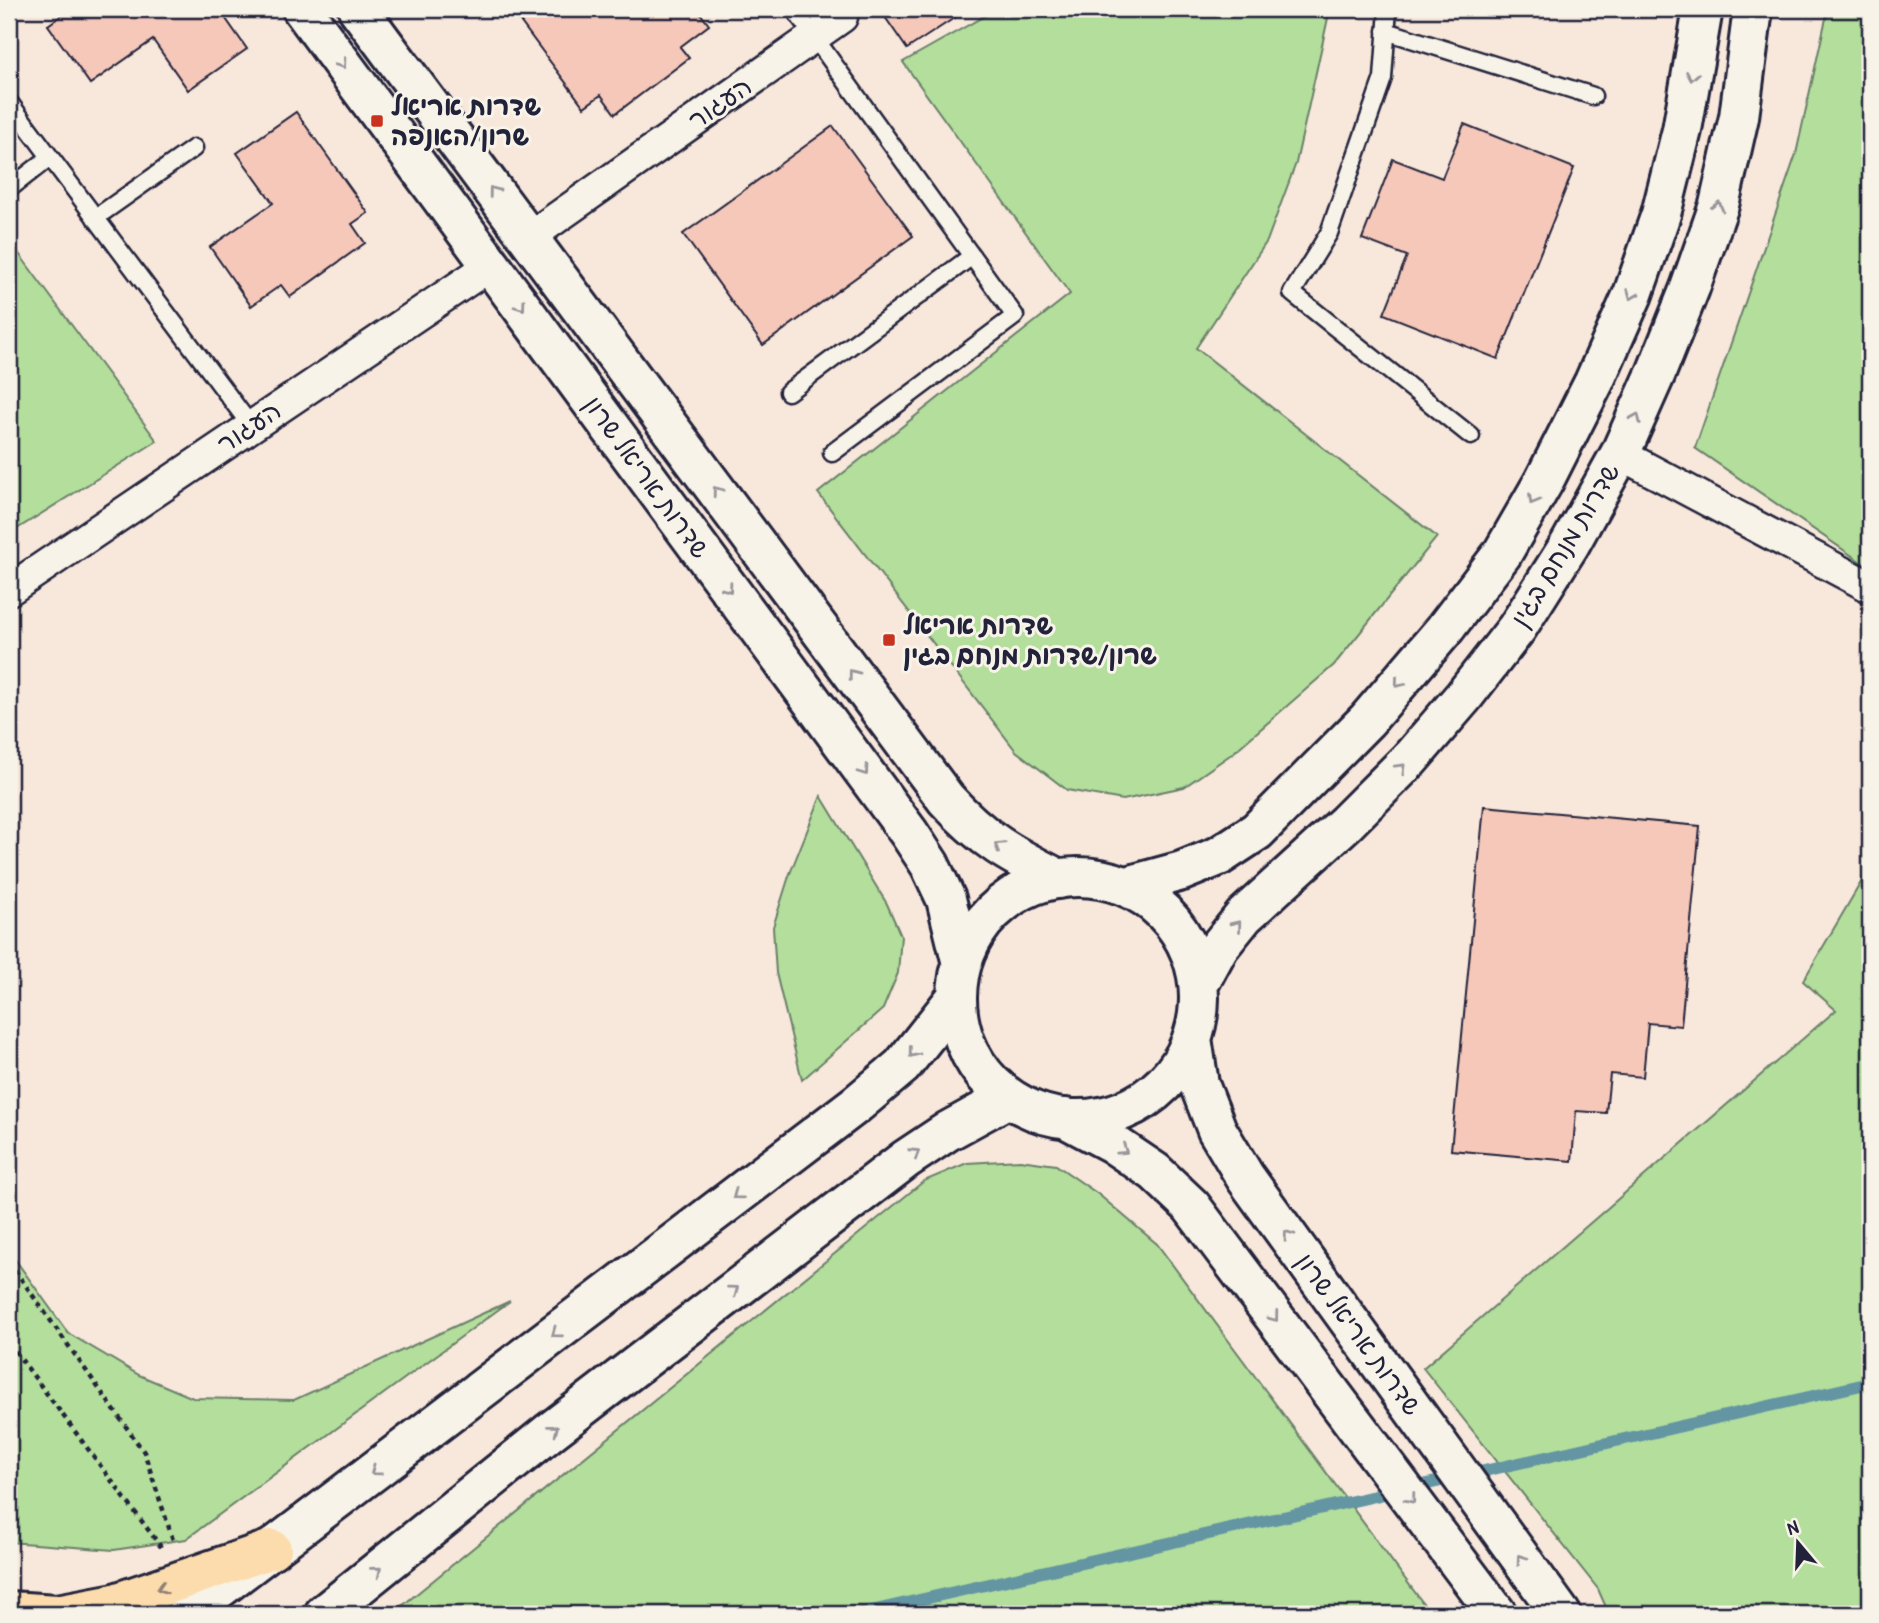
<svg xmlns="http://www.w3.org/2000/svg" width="1879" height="1623" font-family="'Patrick Hand','Playpen Sans Hebrew',sans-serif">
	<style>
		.green { fill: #b3de9b; stroke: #6a806b; stroke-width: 2 }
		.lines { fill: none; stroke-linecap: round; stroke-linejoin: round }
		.stream { stroke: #6395a3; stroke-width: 12 }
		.building { fill: #f5c8ba; stroke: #22223b; stroke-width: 2 }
		.service-casing { stroke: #22223b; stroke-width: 21 }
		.minor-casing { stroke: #22223b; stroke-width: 35 }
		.tertiary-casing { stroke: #22223b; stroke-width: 44 }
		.trunk-casing { stroke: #22223b; stroke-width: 44 }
		.path { stroke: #22223b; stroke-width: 4.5; stroke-dasharray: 5 5; stroke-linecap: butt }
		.service { stroke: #f7f3e8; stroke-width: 16 }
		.minor { stroke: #f7f3e8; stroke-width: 30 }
		.tertiary { stroke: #f7f3e8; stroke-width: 38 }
		.trunk { stroke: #fcdcac; stroke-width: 38 }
		.oneway { stroke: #97959a }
		.oneway2 { stroke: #8f7f74 }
		.poi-dot { fill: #c8321e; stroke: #f7f3e8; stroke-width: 2.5 }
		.labels { text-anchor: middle; stroke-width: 6; stroke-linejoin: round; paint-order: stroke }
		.street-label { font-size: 26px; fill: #22223b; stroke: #f7f3e8 }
		.poi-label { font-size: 26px; font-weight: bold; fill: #22223b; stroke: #f7f3e8; text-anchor: start }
	</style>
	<rect width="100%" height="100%" fill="#f8e7db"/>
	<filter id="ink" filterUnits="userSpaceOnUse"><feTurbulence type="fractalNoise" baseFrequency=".0143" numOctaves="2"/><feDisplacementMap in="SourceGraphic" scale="14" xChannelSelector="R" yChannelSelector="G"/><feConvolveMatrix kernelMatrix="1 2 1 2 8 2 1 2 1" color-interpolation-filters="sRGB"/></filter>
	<g filter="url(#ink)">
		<path class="green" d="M997,9H1330L1296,163L1267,241L1196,348L1437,537L1334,665L1233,753L1184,787L1123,800L1067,790L1016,751L818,493L1070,294L903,62Z
			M1828,9H1870V568L1695,448L1796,154Z
			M14,247L157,441L9,534V250Z
			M821,796L887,904L901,936L898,973L883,1009L802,1080L776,973L773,927L789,876Z
			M1870,867V1614H1609L1598,1589L1423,1368L1836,1010L1803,981Z
			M1020,1160L1056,1165L1098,1194L1157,1244L1431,1614H392L924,1181L967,1163Z
			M9,1251L68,1333L139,1375L193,1398L294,1400L510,1301L186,1539L114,1550L9,1542Z"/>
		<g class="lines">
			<path class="stream" d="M858,1614L1870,1383"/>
		</g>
		<path class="building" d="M71,9H219L247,49L188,90L153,40L90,84L48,25Z
			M511,9H601L604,13L610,9H697L709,25L680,47L689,58L615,114L601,95L584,107Z
			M891,9H968L907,49L883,14Z
			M296,112L368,213L352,224L365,243L290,297L281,285L251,306L210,247L273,203L237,153Z
			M1464,124L1574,168L1498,359L1384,314L1407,256L1362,239L1393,159L1442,178Z
			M833,126L913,236L763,345L683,234Z
			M1484,806L1700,826L1681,1026L1648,1023L1643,1077L1610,1074L1606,1113L1576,1111L1572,1161L1451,1150Z"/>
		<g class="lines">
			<defs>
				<path id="service" d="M794,9L1015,316L832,453
					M1388,9L1383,78L1329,233L1292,293L1471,436
					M1386,31L1593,96
					M9,102L251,426
					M9,189L50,157
					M95,218L194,148
					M788,392L972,256"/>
				<path id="minor" d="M528,238L842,17
					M1620,454L1870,587
					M9,590L491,265"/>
				<path id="tertiary" d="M302,9L909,833L930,865L946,899L961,960
					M358,9L946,799C983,840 1011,855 1059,879
					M957 998a121 121 0 1 1 242 0a121 121 0 1 1-242 0Z
					M1127,886L1182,871L1219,856L1257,831L1367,720L1444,630L1502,554L1544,481L1594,382L1633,294L1661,214L1682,130L1703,9
					M1200,982L1219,947L1244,916L1346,823L1409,760L1464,696L1517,628L1570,544L1620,454L1656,373L1690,288L1719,205L1739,117L1753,9
					M1192,1038L1199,1084L1217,1130L1245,1177L1561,1614
					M1065,1118L1112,1143L1155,1172L1191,1206L1497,1614
					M186,1614L858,1103L902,1066L955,999
					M324,1614L551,1431L906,1159L948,1131L1008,1098"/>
				<path id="trunk" d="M9,1611L57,1614L115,1603L272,1549"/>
			</defs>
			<use href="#service" class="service-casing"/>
			<use href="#minor" class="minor-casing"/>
			<use href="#tertiary" class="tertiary-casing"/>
			<use href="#trunk" class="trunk-casing"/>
			<path class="path" d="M9,1262L144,1452L174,1543
				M9,1343L161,1547"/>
			<use href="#service" class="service"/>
			<use href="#minor" class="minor"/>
			<use href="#tertiary" class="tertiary"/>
			<use href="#trunk" class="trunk"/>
		</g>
		<defs><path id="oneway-chevron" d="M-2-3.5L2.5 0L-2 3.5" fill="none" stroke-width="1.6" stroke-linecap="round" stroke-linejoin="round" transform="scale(1.75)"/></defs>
		<g class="oneway">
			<use href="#oneway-chevron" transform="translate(342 64) rotate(54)"/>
			<use href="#oneway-chevron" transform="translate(1692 76) rotate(100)"/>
			<use href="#oneway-chevron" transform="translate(493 191) rotate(-127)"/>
			<use href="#oneway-chevron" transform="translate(1718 206) rotate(-74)"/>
			<use href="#oneway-chevron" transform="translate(1632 295) rotate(112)"/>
			<use href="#oneway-chevron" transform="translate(521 306) rotate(54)"/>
			<use href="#oneway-chevron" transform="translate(1636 418) rotate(-66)"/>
			<use href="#oneway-chevron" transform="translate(717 491) rotate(-127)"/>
			<use href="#oneway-chevron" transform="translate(1533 500) rotate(120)"/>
			<use href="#oneway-chevron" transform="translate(728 588) rotate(54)"/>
			<use href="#oneway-chevron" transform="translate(853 674) rotate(-127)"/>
			<use href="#oneway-chevron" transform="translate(1399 683) rotate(130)"/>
			<use href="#oneway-chevron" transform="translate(1401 768) rotate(-45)"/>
			<use href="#oneway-chevron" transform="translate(864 771) rotate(54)"/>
			<use href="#oneway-chevron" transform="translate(999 846) rotate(-147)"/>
			<use href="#oneway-chevron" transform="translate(1237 925) rotate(-51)"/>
			<use href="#oneway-chevron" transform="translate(913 1053) rotate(128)"/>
			<use href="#oneway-chevron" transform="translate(1123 1150) rotate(34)"/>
			<use href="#oneway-chevron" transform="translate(915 1153) rotate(-33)"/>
			<use href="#oneway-chevron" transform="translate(737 1195) rotate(143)"/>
			<use href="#oneway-chevron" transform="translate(1288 1235) rotate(-126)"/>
			<use href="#oneway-chevron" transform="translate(734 1290) rotate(-37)"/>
			<use href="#oneway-chevron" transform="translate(1274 1317) rotate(53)"/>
			<use href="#oneway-chevron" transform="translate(556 1333) rotate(143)"/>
			<use href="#oneway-chevron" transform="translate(554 1429) rotate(-38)"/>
			<use href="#oneway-chevron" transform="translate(375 1471) rotate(143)"/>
			<use href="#oneway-chevron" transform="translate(1411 1499) rotate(53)"/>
			<use href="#oneway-chevron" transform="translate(1521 1559) rotate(-126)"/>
			<use href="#oneway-chevron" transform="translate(377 1571) rotate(-39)"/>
		</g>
		<use class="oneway2" href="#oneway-chevron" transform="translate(162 1588) rotate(162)"/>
	</g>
	<g class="poi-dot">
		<rect x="370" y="114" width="14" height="14" rx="3.5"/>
		<rect x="882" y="633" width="14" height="14" rx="3.5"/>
	</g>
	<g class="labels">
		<g class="street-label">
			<text transform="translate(720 103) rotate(-35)" y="9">העגור</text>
			<text transform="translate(249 427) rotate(-34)" y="9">העגור</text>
			<text transform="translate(647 477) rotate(54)" y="9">שדרות אריאל שרון</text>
			<text transform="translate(1565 545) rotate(-59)" y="9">שדרות מנחם בגין</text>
			<text transform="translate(1359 1334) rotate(54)" y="9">שדרות אריאל שרון</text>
		</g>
		<g class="poi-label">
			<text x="391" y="115">שדרות אריאל<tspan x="391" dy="30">שרון/האנפה</tspan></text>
			<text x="903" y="634">שדרות אריאל<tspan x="903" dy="30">שרון/שדרות מנחם בגין</tspan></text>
		</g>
	</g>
	<rect width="1879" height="1623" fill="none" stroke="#f7f3e8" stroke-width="35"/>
	<rect x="18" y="18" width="1844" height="1588" fill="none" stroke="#22223b" stroke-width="2.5" filter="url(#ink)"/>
	<g transform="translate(1798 1543) rotate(341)" stroke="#f7f3e8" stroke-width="5" paint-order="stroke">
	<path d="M0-5L12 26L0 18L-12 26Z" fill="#22223b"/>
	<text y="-10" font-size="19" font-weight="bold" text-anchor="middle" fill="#22223b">N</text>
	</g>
</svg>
